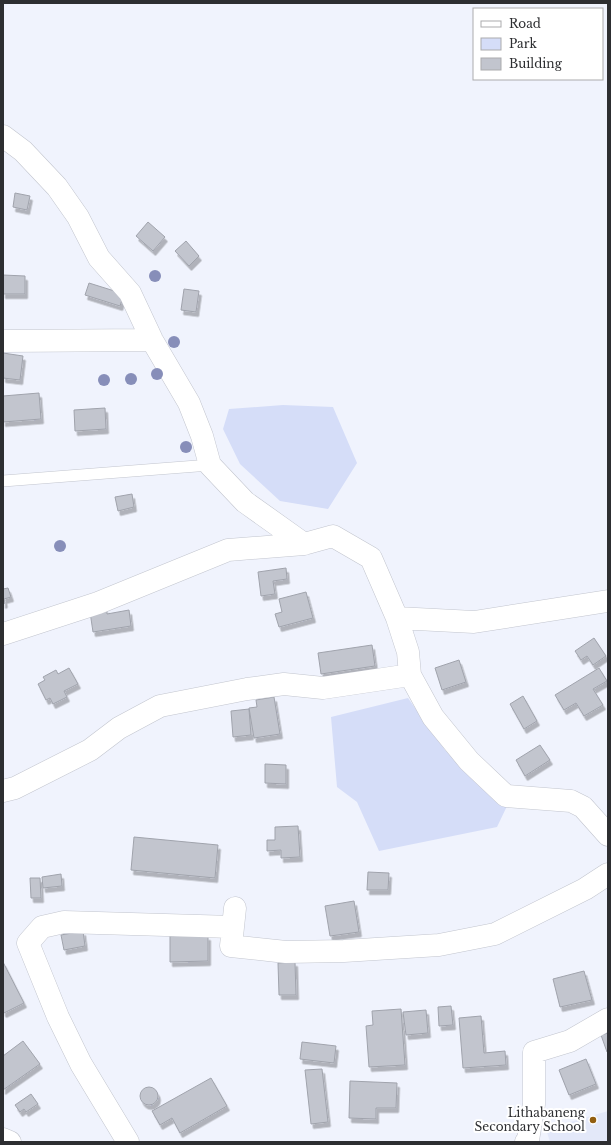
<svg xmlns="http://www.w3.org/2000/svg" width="611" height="1145" font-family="'Libre Baskerville',serif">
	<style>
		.built { fill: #e3e8f9 }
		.green { fill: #d5ddf8 }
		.building { fill: #c2c5ce; stroke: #a0a3ac; filter: url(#shadow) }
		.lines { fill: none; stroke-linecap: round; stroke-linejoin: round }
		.service-casing { stroke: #c2c5ce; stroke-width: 12 }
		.minor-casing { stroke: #c2c5ce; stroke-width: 23 }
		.service { stroke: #fff; stroke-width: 11 }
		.minor { stroke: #fff; stroke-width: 22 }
		.tree { fill: #878eb9 }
		.poi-dot { fill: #925e10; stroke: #fff; stroke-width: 1.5 }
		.labels { text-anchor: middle; stroke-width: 4; stroke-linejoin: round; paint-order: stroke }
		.poi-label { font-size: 12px; fill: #2d2e31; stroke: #fff; text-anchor: end }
	</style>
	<defs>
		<filter id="shadow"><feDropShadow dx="2.5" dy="4.5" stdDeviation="0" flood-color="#0004"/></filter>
	</defs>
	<rect width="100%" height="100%" fill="#f0f3fd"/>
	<path class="built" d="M608,1111V1142H550L546,1129Z"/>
	<path class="green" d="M283,405L333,407L357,463L328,509L280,501L240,464L223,429L229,409Z
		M408,698L445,750L495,799L508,804L497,827L379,851L357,802L337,787L331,717Z"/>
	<path class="building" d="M15,193L30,196L27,210L13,207Z
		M148,222L165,237L153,251L136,236Z
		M186,241L199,256L189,266L175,251Z
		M3,275L25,276V294H3Z
		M89,283L124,294L120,306L85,295Z
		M184,289L199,291L196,312L181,310Z
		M3,353L23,356L20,380L3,378Z
		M39,393L41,419L3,422V396Z
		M105,408L106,429L75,431L74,410Z
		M132,494L134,507L118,511L115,497Z
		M286,568L287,579L273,581L275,594L261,596L258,572Z
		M8,588L11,597L4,599L5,603L3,604V589Z
		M306,592L313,618L279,627L275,614L282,612L279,599Z
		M107,609V614L129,610L131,626L93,632L90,612Z
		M594,638L606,656L593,665L587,656L581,660L575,651Z
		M372,645L375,666L321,674L318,653Z
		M459,660L466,682L442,690L435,668Z
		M69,668L78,684L64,691L67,697L53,704L50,698L46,700L38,684L45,680L43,677L56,670L58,674Z
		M599,668L607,681L593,689L603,705L584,716L576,703L564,710L555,695Z
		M523,696L537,721L524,729L510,704Z
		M274,697L280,734L254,738L249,708L257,707L256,700Z
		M249,709L251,735L233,737L231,711Z
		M540,745L550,760L525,776L516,760Z
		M265,764L286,765V784L265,783Z
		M298,826L300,857L281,858V850L267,851V840H275V827Z
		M134,837L218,845L215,878L131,870Z
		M368,872L389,873L388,890H367Z
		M61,874L62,886L43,888L42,877Z
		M30,878H40L41,898H31Z
		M354,901L359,932L330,936L325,906Z
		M83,931L85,946L64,950L61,935Z
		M170,936H208V961L170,962Z
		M3,962L24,1003L4,1013L3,1012Z
		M295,962L296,995H279L278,963Z
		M584,971L592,1000L560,1007L553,979Z
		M451,1006L453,1025L439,1026L438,1007Z
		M401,1009L405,1065L369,1067L366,1026L373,1025L372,1011Z
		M426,1010L428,1033L406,1035L403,1012Z
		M481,1016L484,1053L505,1051L506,1065L463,1068L459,1018Z
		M608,1033V1051L607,1052L601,1035Z
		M23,1041L40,1064L3,1090V1056Z
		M302,1042L336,1046L334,1063L300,1059Z
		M586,1059L596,1084L569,1095L559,1070Z
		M322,1069L328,1122L311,1124L305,1070Z
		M211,1078L227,1106L180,1133L172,1118L160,1125L152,1111Z
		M350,1081L397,1083L396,1108H376V1119L349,1118Z
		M140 1096a9 9 0 1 1 18 0a9 9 0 1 1-18 0Z
		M31,1094L38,1104L26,1112L24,1109L20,1112L15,1105Z"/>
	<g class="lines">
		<defs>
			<path id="service" d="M3,481L210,465"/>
			<path id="minor" d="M3,136L23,151L57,187L78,217L99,258L130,293L152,340L189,403L202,436L210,465L245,502L304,544L333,536L371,558L397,618L408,652L410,675L433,717L469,761L506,796L571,801L583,807L608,835
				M3,341L152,340
				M397,618L474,622L608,601
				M3,634L98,603L228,550L304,544
				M3,791L15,788L90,750L119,728L160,706L247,689L284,684L323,688L410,675
				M235,908L231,946L286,952L344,951L439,945L495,934L585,889L608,874
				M3,1139L10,1142
				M128,1142L81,1064L58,1017L28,943L42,927L64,922L233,927
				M526,1142L528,1140L534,1104V1052L570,1041L608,1019"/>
		</defs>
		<use href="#service" class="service-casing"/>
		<use href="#minor" class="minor-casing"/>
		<use href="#service" class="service"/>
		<use href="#minor" class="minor"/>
	</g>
	<g class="tree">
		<circle cx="155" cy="276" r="6"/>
		<circle cx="174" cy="342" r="6"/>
		<circle cx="157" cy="374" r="6"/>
		<circle cx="131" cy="379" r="6"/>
		<circle cx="104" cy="380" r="6"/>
		<circle cx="186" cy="447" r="6"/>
		<circle cx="60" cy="546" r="6"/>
	</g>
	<circle class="poi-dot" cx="593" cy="1120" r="4"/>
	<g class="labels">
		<g class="poi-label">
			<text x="585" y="1117">Lithabaneng<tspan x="585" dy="14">Secondary School</tspan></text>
		</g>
	</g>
	<rect width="611" height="1145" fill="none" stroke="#2d2e31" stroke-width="8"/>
	<rect x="473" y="8" width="130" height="72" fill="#ffffff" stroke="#ababad"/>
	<rect x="481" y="21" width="20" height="6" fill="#ffffff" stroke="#ababad"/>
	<text x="509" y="28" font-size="12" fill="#2d2e31">Road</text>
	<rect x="481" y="38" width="20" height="12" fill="#d5ddf8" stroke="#ababad"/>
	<text x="509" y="48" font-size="12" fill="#2d2e31">Park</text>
	<rect x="481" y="58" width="20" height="12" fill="#c2c5ce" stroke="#ababad"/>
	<text x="509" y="68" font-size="12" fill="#2d2e31">Building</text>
</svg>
